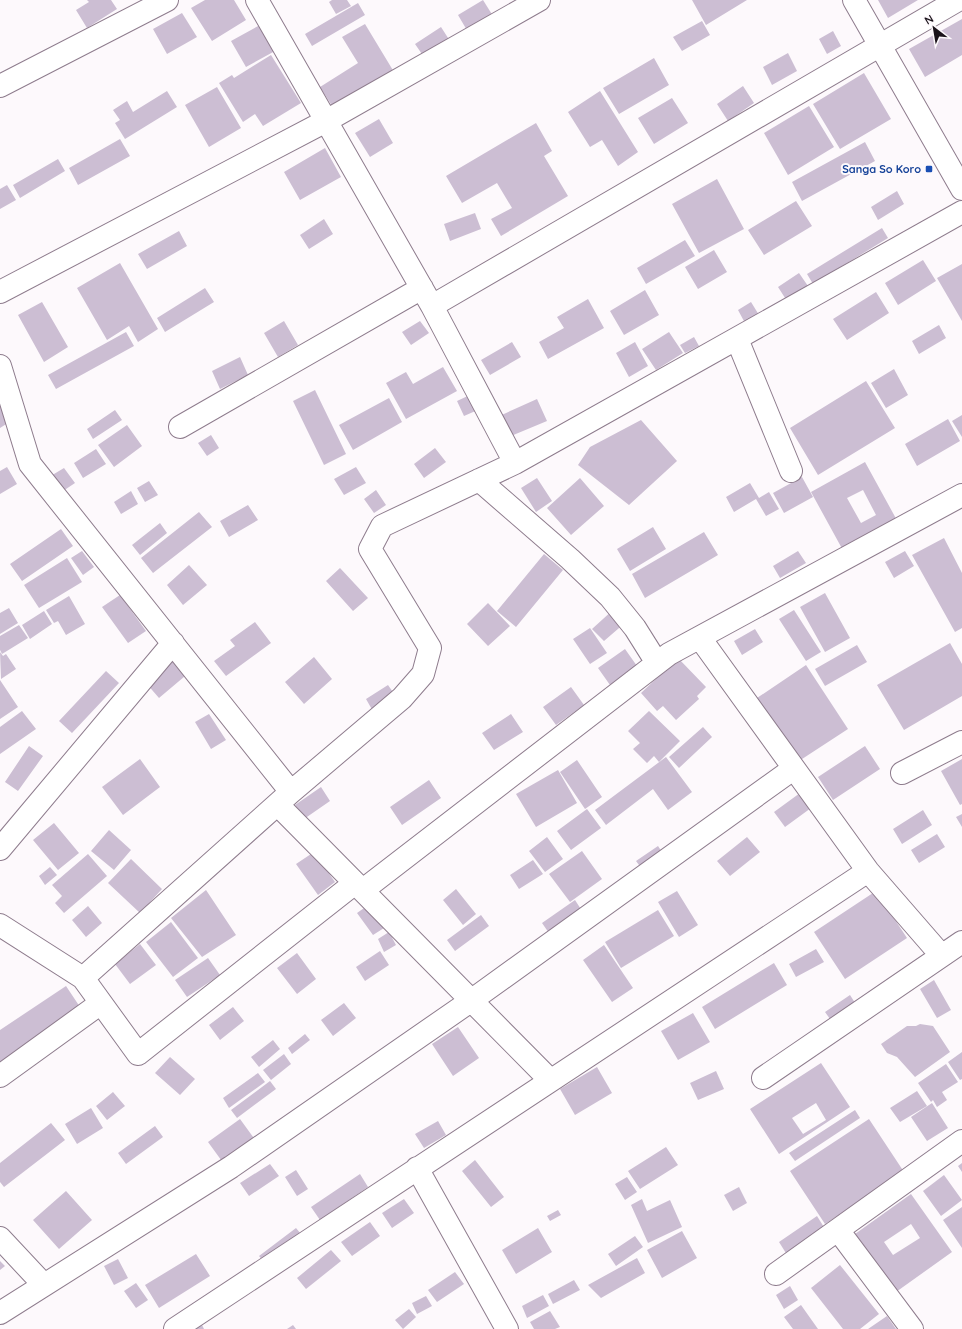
<svg xmlns="http://www.w3.org/2000/svg" width="962" height="1329" font-family="Quicksand,sans-serif">
	<style>
		.building { fill: #ccbed3; fill-rule: evenodd }
		.lines { fill: none; stroke-linecap: round; stroke-linejoin: round }
		.minor-casing { stroke: #8e7c8d; stroke-width: 24 }
		.tertiary-casing { stroke: #8e7c8d; stroke-width: 24 }
		.minor { stroke: #fff; stroke-width: 22 }
		.tertiary { stroke: #fff; stroke-width: 22 }
		.transit-dot { fill: #1a4fb4; stroke: #fdf9fc; stroke-width: 1.5 }
		.labels { text-anchor: middle; stroke-width: 4; stroke-linejoin: round; paint-order: stroke }
		.transit-label { font-size: 11px; font-weight: bold; fill: #164399; stroke: #fdf9fc; text-anchor: end }
	</style>
	<rect width="100%" height="100%" fill="#fdf9fc"/>
	<path class="building" d="M87,0H111L117,9L87,28L76,10L89,2Z
		M205,0H234L246,20L212,41L191,8Z
		M332,0H347L351,6L336,14L329,2Z
		M483,0L493,16L468,32L458,15Z
		M692,0H747L706,25Z
		M878,0H918L888,18Z
		M358,3L365,15L312,46L305,34Z
		M182,13L197,37L167,54L153,29Z
		M962,19V55L925,77L909,49Z
		M702,21L710,35L682,51L673,37Z
		M365,24L394,72L334,109L320,87L358,63L342,37Z
		M260,25L275,51L246,67L231,41Z
		M441,27L450,41L424,57L415,44Z
		M833,31L841,46L827,54L819,39Z
		M788,53L797,71L772,85L763,67Z
		M271,55L301,103L263,126L255,114L243,122L219,83L232,75L234,78Z
		M654,58L669,85L619,114L603,88Z
		M864,73L891,119L840,149L813,104Z
		M743,86L754,103L728,121L717,104Z
		M217,87L241,128L209,147L185,105Z
		M167,91L177,107L125,139L115,123L120,120L113,110L127,101L133,112Z
		M600,91L638,152L618,166L602,140L590,147L568,112Z
		M672,98L688,123L654,144L638,118Z
		M809,106L834,147L788,175L764,133Z
		M379,119L393,143L370,157L355,133Z
		M536,123L552,151L544,156L568,196L501,236L491,219L512,208L497,183L462,203L446,176Z
		M120,139L130,156L78,185L69,168Z
		M865,142L875,161L802,201L792,182Z
		M325,148L341,177L300,200L284,172Z
		M58,159L65,171L20,198L13,185Z
		M717,179L744,229L699,253L672,204Z
		M7,185L16,200L0,209V189Z
		M897,191L904,204L878,220L871,207Z
		M796,201L812,226L764,255L748,230Z
		M475,213L481,229L450,241L444,224Z
		M324,219L333,234L309,249L300,235Z
		M882,228L888,238L813,284L807,274Z
		M179,231L187,246L147,269L138,254Z
		M685,240L695,256L646,284L637,268Z
		M714,250L727,272L698,289L685,267Z
		M923,260L936,281L898,305L885,283Z
		M120,263L158,329L138,342L129,326L107,340L77,288Z
		M962,264V321L937,278Z
		M799,273L808,286L787,301L778,287Z
		M205,288L214,302L165,332L157,318Z
		M645,290L659,315L624,335L610,311Z
		M876,292L889,313L847,340L833,319Z
		M588,299L604,328L548,359L539,342L564,328L557,317Z
		M42,302L68,347L44,362L18,315Z
		M751,302L759,315L745,323L738,310Z
		M284,321L298,345L278,357L264,333Z
		M420,321L429,333L411,345L402,332Z
		M939,325L946,338L919,354L912,341Z
		M126,332L134,346L56,389L48,375Z
		M669,332L683,353L656,370L642,349Z
		M694,337L699,346L685,353L680,345Z
		M512,342L521,357L490,375L481,360Z
		M635,342L648,366L629,377L616,353Z
		M240,357L248,375L220,389L212,371Z
		M443,367L457,391L406,419L386,383L406,372L413,384Z
		M894,369L908,395L886,408L871,383Z
		M866,381L895,428L818,475L790,428Z
		M315,390L346,454L324,465L293,401Z
		M472,394L480,409L464,416L457,401Z
		M389,398L402,422L353,450L339,425Z
		M537,399L547,421L504,439L495,418Z
		M1,405L11,421L0,428V406Z
		M115,410L122,420L93,439L87,429Z
		M962,415V437L952,421Z
		M948,419L960,441L917,466L905,444Z
		M641,420L677,461L629,505L578,465L590,447Z
		M127,425L142,446L114,467L98,445Z
		M211,435L219,448L207,456L198,443Z
		M435,448L446,462L424,478L414,464Z
		M96,449L106,464L83,478L74,463Z
		M865,462L899,524L845,554L811,492ZM863,490L876,515L861,523L847,498Z
		M7,467L17,484L0,494V471Z
		M356,467L366,483L344,495L334,479Z
		M64,468L75,483L60,493L49,477Z
		M802,477L813,497L784,513L773,493Z
		M537,478L552,501L536,512L521,488Z
		M580,478L604,506L571,535L547,508Z
		M149,481L158,495L145,502L137,488Z
		M750,483L759,498L769,492L779,509L766,516L756,499L734,512L726,497Z
		M376,490L386,505L374,513L364,499Z
		M131,491L138,504L121,514L114,502Z
		M248,505L258,520L229,537L220,521Z
		M199,512L212,527L153,573L141,558Z
		M160,523L167,533L140,555L132,545Z
		M653,527L666,549L630,571L617,549Z
		M61,529L73,546L22,581L10,564Z
		M704,532L718,555L645,598L632,574Z
		M944,538L962,573V628L955,632L912,555Z
		M82,551L94,567L83,575L71,558Z
		M798,551L806,563L780,578L773,566Z
		M905,551L914,566L894,578L885,562Z
		M544,554L563,570L516,627L497,611Z
		M67,558L82,582L39,608L24,585Z
		M189,565L207,585L183,605L167,585Z
		M340,568L368,598L353,611L326,581Z
		M825,593L850,638L825,652L800,607Z
		M120,595L146,631L128,643L102,607Z
		M69,596L85,624L66,635L58,621L54,623L46,610Z
		M488,603L510,626L488,646L467,624Z
		M9,608L18,623L0,634V613Z
		M614,609L626,622L604,641L592,629Z
		M794,610L821,652L806,661L779,619Z
		M44,611L52,624L30,639L22,625Z
		M255,622L271,643L226,676L214,661L235,646L230,640Z
		M19,625L28,638L2,654L0,650V636Z
		M590,628L607,653L590,664L573,639Z
		M755,629L763,642L742,655L734,641Z
		M950,643L962,664V696L904,730L877,685Z
		M857,645L867,662L825,686L815,669Z
		M625,649L637,666L610,685L598,668Z
		M0,652L3,656L6,654L16,669L1,679Z
		M178,655L191,671L159,698L146,683Z
		M314,657L332,679L304,704L285,682Z
		M678,658L706,687L697,696L699,699L676,720L663,706L657,711L641,693Z
		M806,665L848,729L799,761L757,698Z
		M106,671L119,683L72,733L59,721Z
		M0,680L18,707L0,719Z
		M388,685L397,698L374,713L366,699Z
		M571,687L584,705L556,725L543,707Z
		M22,711L36,729L0,754V727Z
		M649,711L680,741L659,762L654,756L647,763L633,749L640,743L628,731Z
		M209,714L226,740L211,749L195,722Z
		M511,714L523,732L494,750L482,733Z
		M703,727L712,737L679,768L669,757Z
		M29,746L43,756L18,791L5,782Z
		M865,746L880,769L833,800L818,777Z
		M666,757L692,792L668,810L653,789L606,825L595,810Z
		M140,759L160,787L123,815L102,787Z
		M962,759V804L960,805L941,771Z
		M577,760L602,797L585,809L560,772Z
		M558,770L577,803L536,827L516,794Z
		M429,780L441,798L402,825L390,807Z
		M321,787L330,801L304,819L295,805Z
		M800,793L811,808L785,827L774,812Z
		M587,809L601,828L571,850L557,831Z
		M923,810L932,825L902,844L893,829Z
		M962,814V827L956,817Z
		M54,823L79,853L58,870L33,840Z
		M109,830L131,850L114,870L91,851Z
		M937,834L945,847L919,863L911,850Z
		M547,837L563,859L545,872L529,851Z
		M747,837L760,852L730,876L717,861Z
		M658,846L666,858L645,873L636,861Z
		M582,851L602,879L570,902L549,874Z
		M314,852L335,882L318,895L296,864Z
		M88,854L107,876L64,913L55,903L62,896L52,885Z
		M131,859L162,889L140,913L108,883Z
		M533,860L543,874L519,889L510,875Z
		M50,867L57,875L45,885L39,876Z
		M456,889L476,914L463,925L443,900Z
		M206,890L236,935L202,957L171,918Z
		M677,891L698,925L679,937L658,902Z
		M876,891L907,938L845,979L814,932Z
		M575,900L584,914L551,936L542,923Z
		M88,906L102,923L86,937L72,920Z
		M367,906L384,928L373,935L357,913Z
		M658,910L674,936L621,968L605,942Z
		M481,915L489,926L455,951L447,940Z
		M171,922L198,958L173,977L146,942Z
		M389,932L396,945L384,952L378,939Z
		M140,944L156,965L130,984L115,964Z
		M604,945L633,988L612,1002L583,960Z
		M816,949L824,962L796,977L789,964Z
		M380,951L389,965L365,981L356,967Z
		M297,953L316,979L297,994L277,968Z
		M208,958L220,975L187,997L175,980Z
		M774,963L787,985L715,1029L702,1007Z
		M934,980L951,1010L937,1018L920,989Z
		M66,986L82,1010L0,1065V1030Z
		M850,995L859,1009L835,1026L825,1012Z
		M344,1003L356,1018L333,1036L321,1020Z
		M233,1007L244,1021L220,1040L209,1025Z
		M693,1013L710,1042L678,1060L661,1031Z
		M920,1024L933,1026L950,1052L915,1077L897,1057L887,1053L881,1044L907,1026H916Z
		M458,1027L479,1058L453,1076L432,1044Z
		M305,1034L310,1040L292,1054L288,1048Z
		M273,1040L280,1049L259,1067L251,1057Z
		M962,1052V1079L960,1080L948,1062Z
		M284,1054L291,1064L271,1080L263,1070Z
		M170,1057L195,1079L180,1095L155,1073Z
		M821,1063L850,1107L779,1154L750,1109ZM816,1103L826,1120L803,1134L792,1118Z
		M946,1064L958,1082L942,1092L947,1100L937,1107L933,1100L931,1102L918,1083Z
		M597,1067L612,1093L575,1115L560,1089Z
		M716,1071L724,1089L698,1100L690,1083Z
		M258,1073L265,1082L229,1108L223,1098Z
		M270,1081L276,1089L237,1118L231,1110Z
		M917,1091L927,1106L900,1122L890,1108Z
		M113,1092L125,1106L107,1120L96,1106Z
		M932,1103L948,1128L927,1141L911,1117Z
		M91,1108L103,1128L77,1144L65,1124Z
		M855,1110L860,1118L795,1161L789,1153Z
		M240,1119L256,1141L224,1164L208,1142Z
		M869,1119L904,1172L825,1224L790,1171Z
		M438,1121L446,1135L424,1148L415,1134Z
		M51,1123L65,1140L4,1187L0,1182V1163Z
		M155,1126L163,1137L126,1164L118,1153Z
		M666,1147L678,1165L640,1189L628,1171Z
		M475,1160L504,1197L491,1207L462,1171Z
		M962,1163V1172L958,1166Z
		M270,1164L279,1176L249,1196L240,1183Z
		M296,1170L308,1189L297,1196L285,1177Z
		M360,1174L368,1187L320,1220L311,1207Z
		M944,1175L962,1200L941,1216L923,1191Z
		M627,1177L637,1192L625,1200L615,1184Z
		M739,1187L747,1203L733,1211L724,1195Z
		M66,1191L92,1220L59,1249L33,1220Z
		M911,1194L952,1252L889,1297L848,1239ZM911,1224L920,1238L893,1255L884,1242Z
		M404,1199L414,1213L392,1228L382,1213Z
		M642,1199L647,1211L670,1200L682,1227L648,1243L631,1205Z
		M962,1207V1248L943,1220Z
		M558,1210L561,1215L550,1221L547,1216Z
		M817,1216L827,1232L789,1258L779,1242Z
		M370,1222L380,1236L352,1256L341,1242Z
		M296,1228L305,1239L268,1267L259,1256Z
		M538,1228L552,1252L516,1274L502,1250Z
		M682,1231L697,1258L662,1278L647,1250Z
		M635,1236L643,1247L616,1266L608,1254Z
		M331,1250L341,1261L306,1289L297,1278Z
		M196,1254L210,1276L159,1308L145,1285Z
		M637,1258L645,1273L601,1298L588,1285Z
		M118,1259L128,1278L114,1285L104,1266Z
		M0,1261L5,1266L0,1270Z
		M840,1265L879,1314L860,1329H843L811,1288Z
		M455,1272L464,1284L437,1302L428,1290Z
		M574,1280L580,1290L553,1304L548,1294Z
		M136,1283L148,1300L136,1308L124,1291Z
		M790,1286L798,1300L784,1309L776,1295Z
		M543,1295L549,1306L527,1318L522,1306Z
		M426,1296L432,1306L417,1314L412,1303Z
		M801,1305L818,1329H793L784,1317Z
		M409,1309L416,1317L403,1329L395,1320Z
		M550,1311L560,1327L555,1329H534L530,1322Z
		M887,1316L896,1329H868Z
		M202,1325L204,1329H195Z
		M293,1325L296,1329H287Z"/>
	<g class="lines">
		<defs>
			<path id="minor" d="M257,0L432,306L515,463
				M0,86L167,0
				M0,292L326,121L539,0
				M432,306L958,0
				M737,339L791,471
				M0,366L30,464L291,792
				M180,427L422,288
				M479,480L570,559L610,597L635,628L657,663
				M700,638L868,871L941,955
				M902,773L962,742
				M278,805L550,1080
				M0,849L173,643
				M363,890L669,654L962,495
				M0,925L83,978L138,1054L355,883
				M83,978L291,792L402,698L423,674L430,648L370,549L382,526L515,463L962,212
				M0,1076L101,1003
				M763,1078L962,942
				M417,1168L507,1329
				M838,1230L912,1329
				M0,1238L44,1285
				M776,1274L962,1141
				M0,1313L231,1167L472,1000L793,769
				M175,1329L868,871"/>
			<path id="tertiary" d="M854,0L962,189"/>
		</defs>
		<use href="#minor" class="minor-casing"/>
		<use href="#tertiary" class="tertiary-casing"/>
		<use href="#minor" class="minor"/>
		<use href="#tertiary" class="tertiary"/>
	</g>
	<rect class="transit-dot" x="925" y="165" width="8" height="8" rx="2"/>
	<g class="labels">
		<g class="transit-label">
			<text x="921" y="173">Sanga So Koro</text>
		</g>
	</g>
	<g transform="translate(934 28) rotate(329)" stroke="#fdf9fc" stroke-width="3" paint-order="stroke">
	<path d="M0-3L7 15L0 10L-7 15Z" fill="#1a131a"/>
	<text y="-6" font-size="11" font-weight="bold" text-anchor="middle" fill="#1a131a">N</text>
	</g>
</svg>
